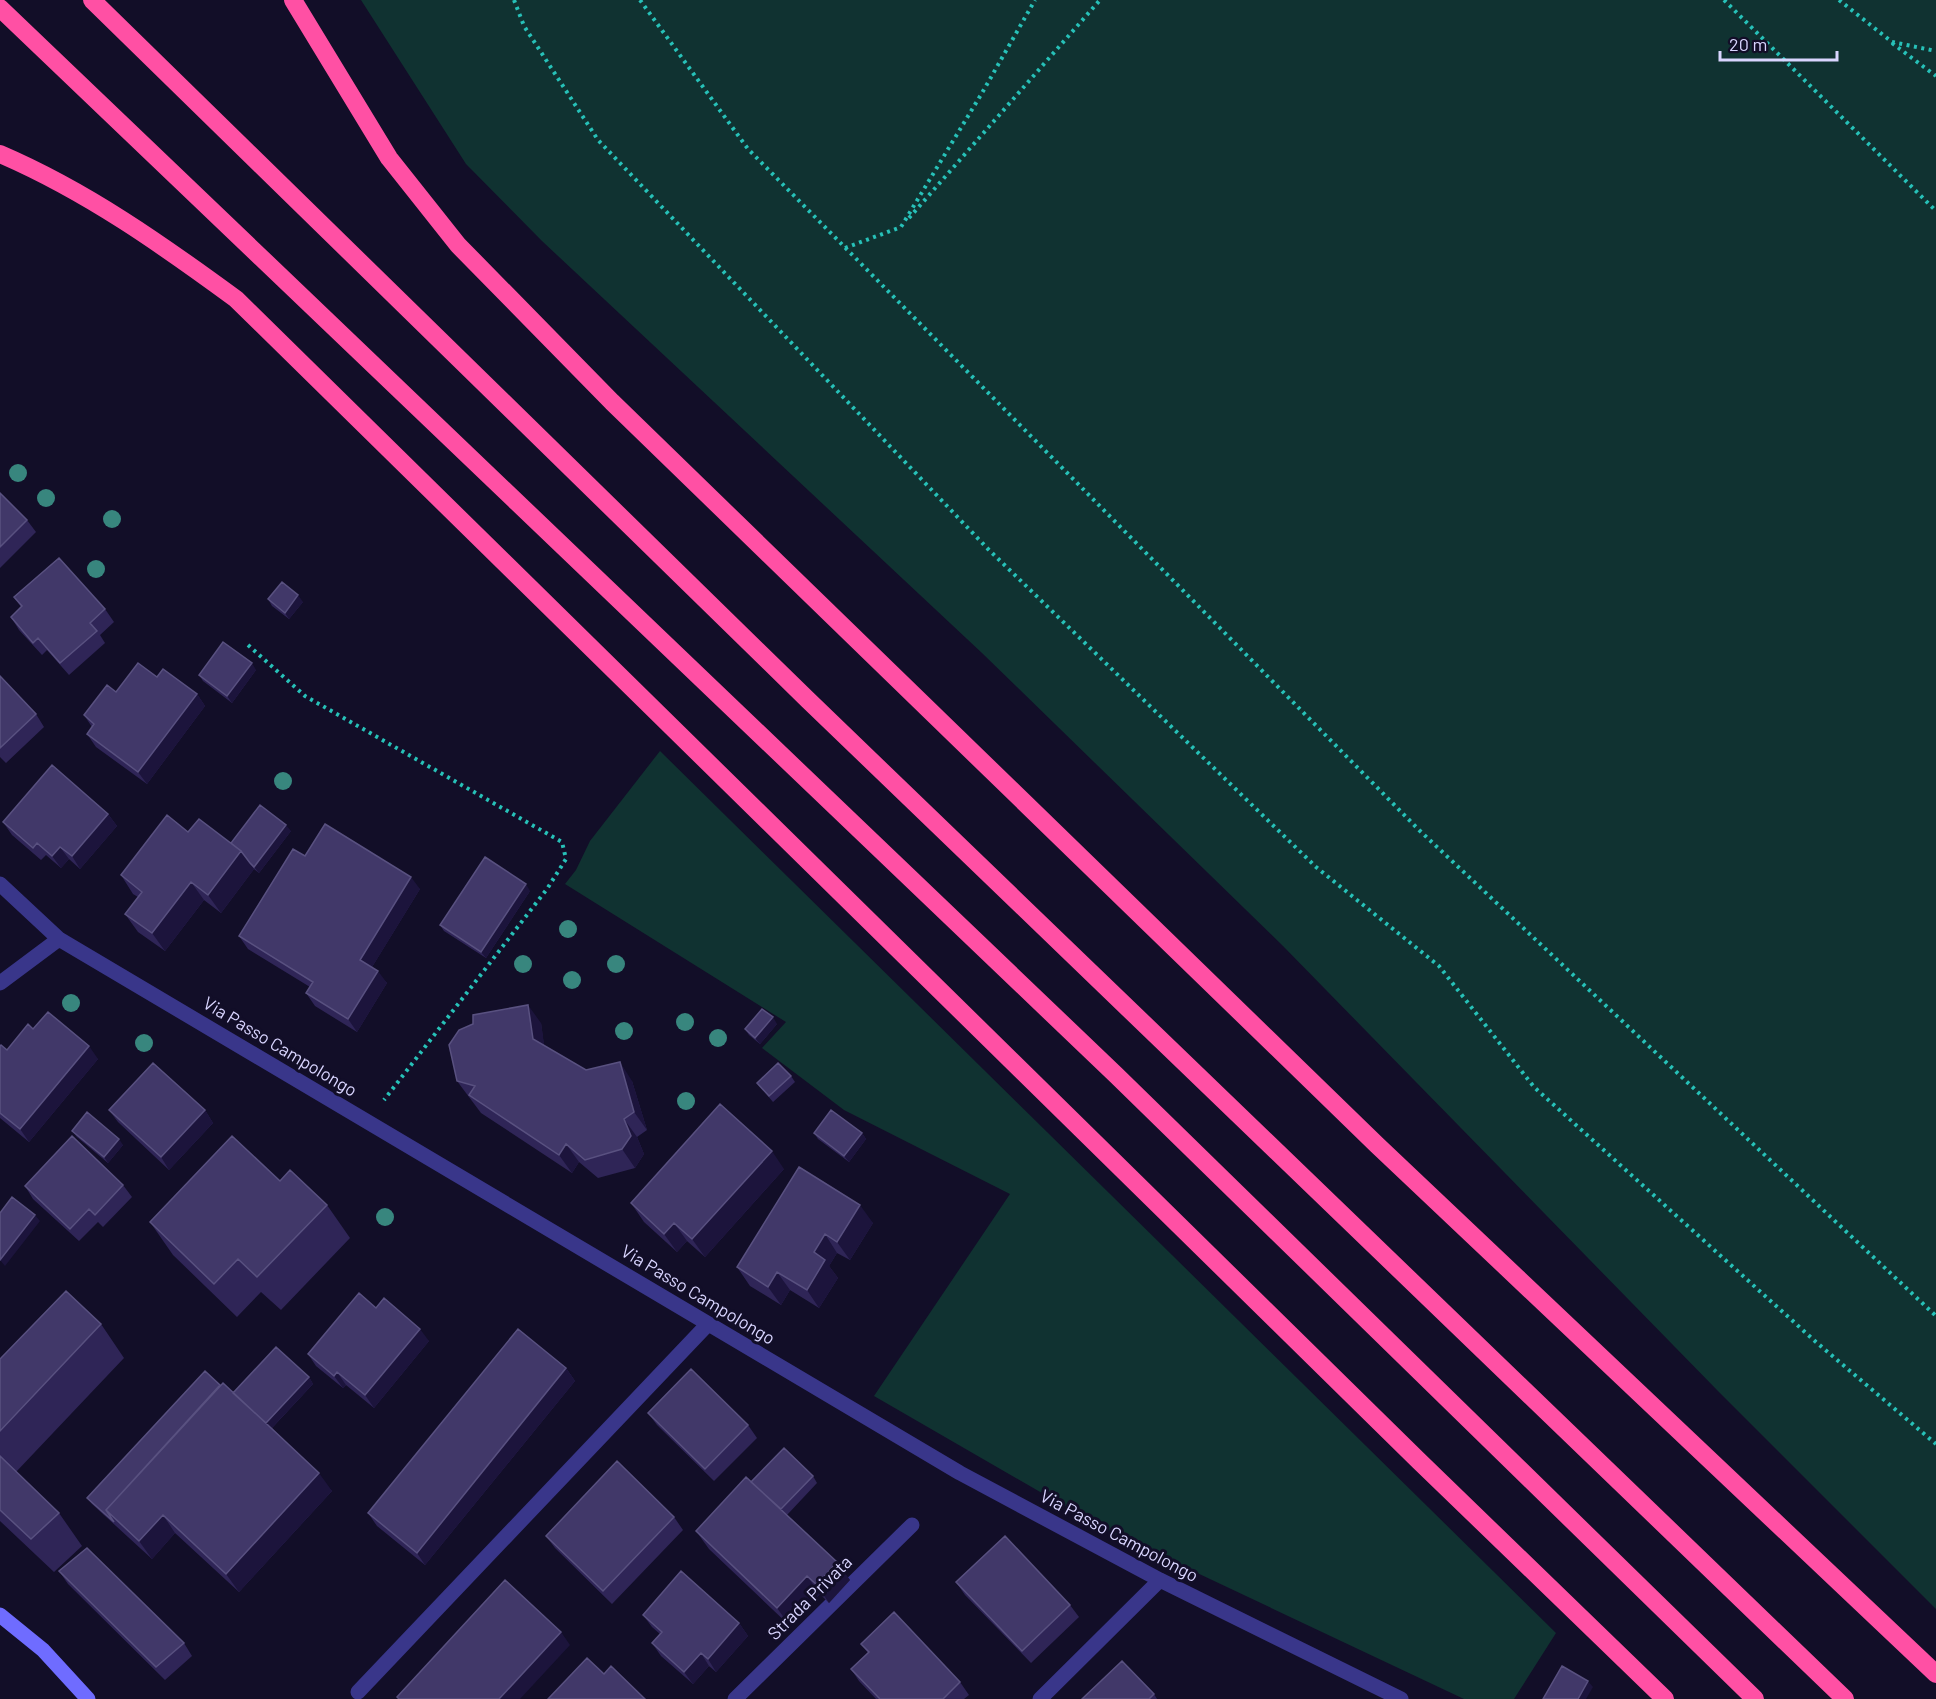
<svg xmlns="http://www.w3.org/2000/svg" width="1936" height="1699" font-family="Barlow,sans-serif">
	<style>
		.green { fill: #103231 }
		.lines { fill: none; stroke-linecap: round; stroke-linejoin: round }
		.path { stroke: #27c1b8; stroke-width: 4; stroke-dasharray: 3 4.5; stroke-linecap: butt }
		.street { stroke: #39368a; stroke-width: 15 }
		.secondary { stroke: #6f6cff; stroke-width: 15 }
		.highway { stroke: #ff50a4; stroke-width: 18 }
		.tree { fill: #38867e }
		.wall { fill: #2f2557 }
		.shaded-wall { fill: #1c143c }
		.building { fill: #413869; stroke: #595180; stroke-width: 1.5 }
		.labels { text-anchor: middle; stroke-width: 6; stroke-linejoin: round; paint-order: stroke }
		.street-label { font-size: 18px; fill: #d9d5ff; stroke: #120e28 }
	</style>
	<rect width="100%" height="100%" fill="#120e28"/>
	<path class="green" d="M361,0H1936V1609L1717,1390L1283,946L982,653L542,241L466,164Z
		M660,751L1556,1633L1514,1699H1464L1106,1530L874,1396L1010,1194L844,1110L762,1048L786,1022L565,884L576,870L590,841Z"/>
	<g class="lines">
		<path class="path" d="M514,0L524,26L598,140L988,549L1316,867L1439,966L1534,1087L1816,1342L1936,1444
			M640,0L748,149L1419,830L1936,1316
			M1724,0L1936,211
			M1839,0L1892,42L1936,51
			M1892,43L1936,76
			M909,218L1100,0
			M845,248L901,227L982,93L1035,0
			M248,645L305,696L562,842L566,859L547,889L384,1100"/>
		<path class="street" d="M0,884L59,939L960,1473L1160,1580L1401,1699
			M0,983L59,939
			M358,1692L708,1324
			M735,1699L912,1525
			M1040,1699L1160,1580"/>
		<path class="secondary" d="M0,1615L43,1650L88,1699"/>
		<path class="highway" d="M92,0L808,700L1845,1699
			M293,0L389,158L458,245L612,402L1377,1145L1936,1674
			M0,8L1116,1075L1755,1699
			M0,154C86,191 161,244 236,299L1419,1461L1665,1699"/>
	</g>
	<g class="tree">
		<circle cx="18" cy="473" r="9"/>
		<circle cx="46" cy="498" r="9"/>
		<circle cx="112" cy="519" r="9"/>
		<circle cx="96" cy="569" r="9"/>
		<circle cx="283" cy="781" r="9"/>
		<circle cx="568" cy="929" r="9"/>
		<circle cx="523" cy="964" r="9"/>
		<circle cx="616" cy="964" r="9"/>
		<circle cx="572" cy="980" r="9"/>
		<circle cx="71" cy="1003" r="9"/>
		<circle cx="685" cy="1022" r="9"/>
		<circle cx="624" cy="1031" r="9"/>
		<circle cx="718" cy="1038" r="9"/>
		<circle cx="144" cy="1043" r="9"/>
		<circle cx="686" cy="1101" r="9"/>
		<circle cx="385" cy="1217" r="9"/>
	</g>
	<path class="wall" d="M0,493L27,520L36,532L0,568Z
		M14,597L105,609L114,622L100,635L105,643L69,675L47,650L42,655L19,630L11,617L21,607Z
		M268,599L303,602L289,619L272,606Z
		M256,670L232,703L203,681L199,675Z
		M0,676L36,714L44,727L6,763L0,757Z
		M157,677L197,694L205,706L147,784L96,747L87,734L92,727L84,715L116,692Z
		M108,814L117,826L80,869L69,859L61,868L46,855L41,860L12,835L3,822Z
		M291,831L259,873L254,869L221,913L204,900L165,951L138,932L125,914L138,897L133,894L121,875L188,832L231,843Z
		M305,856L420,889L372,967L387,983L357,1032L315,1006L306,993L310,987L248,949L239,936Z
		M530,891L486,958L444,931L440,925Z
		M541,1023L544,1046L586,1070L632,1081L647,1130L637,1137L644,1154L635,1168L598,1178L579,1162L572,1173L481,1113L457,1081Z
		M777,1024L760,1044L749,1035L745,1029Z
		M33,1029L98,1059L29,1142L0,1118V1046L7,1050Z
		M791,1076L795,1082L773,1102L757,1083Z
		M109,1110H205L213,1123L169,1170L118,1122Z
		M72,1131L123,1145L108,1163L77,1137Z
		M814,1133H862L866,1139L849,1162L818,1139Z
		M799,1167L873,1223L850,1260L837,1253L829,1266L838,1278L819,1308L790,1290L781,1305L750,1286L737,1267Z
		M784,1169L705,1257L687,1241L677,1252L644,1222L631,1203Z
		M280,1181L327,1205L350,1238L281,1310L261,1292L237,1317L173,1255L150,1222Z
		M123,1185L132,1197L103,1227L98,1222L79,1241L33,1199L25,1186Z
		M376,1308L429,1341L374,1408L346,1385L343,1388L316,1366L308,1354Z
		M101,1324L124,1358L16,1472L59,1513L82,1546L54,1572L0,1521V1359Z
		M566,1368L575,1381L425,1565L377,1526L368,1513Z
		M309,1377L313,1384L272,1428L332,1491L239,1592L175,1533L152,1559L92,1504L87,1498L220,1385L233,1393Z
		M648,1413L748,1425L757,1438L714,1481L657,1425Z
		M813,1476L817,1483L787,1515L850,1580L829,1603L820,1594L790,1626L709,1549L696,1531L751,1482Z
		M674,1517L683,1530L612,1604L555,1548L546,1536Z
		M59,1571L184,1643L192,1656L165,1680L68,1584Z
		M956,1582L1070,1605L1079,1617L1031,1663L965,1595Z
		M643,1615L739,1623L748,1636L716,1672L709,1666L693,1684L661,1656L652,1643L660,1634L652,1627Z
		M861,1644L960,1682L969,1695L964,1699H876L859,1681L851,1669L868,1653Z
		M1154,1694L1157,1699H1082Z"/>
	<path class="shaded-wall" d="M298,595L303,602L289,619L285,613Z
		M252,663L256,670L232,703L227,696Z
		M197,694L205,706L147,784L138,772Z
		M108,814L117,826L80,869L72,856Z
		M286,825L291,831L259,873L254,867Z
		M60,847L69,859L61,868L52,856Z
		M241,851L254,869L221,913L208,895Z
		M411,877L420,889L369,972L360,960Z
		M191,882L204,900L165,951L152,933Z
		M526,884L530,891L486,958L481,952Z
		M378,971L387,983L357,1032L348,1019Z
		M528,1005L541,1023L546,1057L533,1039Z
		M773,1017L777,1024L760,1044L755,1038Z
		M89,1046L98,1059L29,1142L20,1129Z
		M620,1062L632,1081L647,1130L634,1112Z
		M205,1110L213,1123L169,1170L161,1157Z
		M624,1119L637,1137L644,1154L635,1168L622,1149Z
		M862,1133L866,1139L849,1162L844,1156Z
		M119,1139L123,1145L108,1163L104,1157Z
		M566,1144L579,1162L572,1173L559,1155Z
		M772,1151L784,1169L705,1257L692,1239Z
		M860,1205L873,1223L850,1260L837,1242Z
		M35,1215L40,1221L5,1266L0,1260Z
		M674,1223L687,1241L677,1252L664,1234Z
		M825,1234L837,1253L829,1266L838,1278L819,1308L807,1290L814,1252Z
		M777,1272L790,1290L781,1305L768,1287Z
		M420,1329L429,1341L374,1408L365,1395Z
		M566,1368L575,1381L425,1565L417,1553Z
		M337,1372L346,1385L343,1388L334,1376Z
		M309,1377L313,1384L268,1432L264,1426Z
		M319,1473L332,1491L239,1592L226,1574Z
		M163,1515L175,1533L152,1559L139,1541Z
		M837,1562L850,1580L829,1603L817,1585Z
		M807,1576L820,1594L790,1626L777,1608Z
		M739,1623L748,1636L716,1672L708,1659Z
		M561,1632L570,1645L520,1699H499Z
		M701,1653L709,1666L693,1684L684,1672Z
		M1588,1681L1593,1687L1586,1699H1578Z"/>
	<path class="building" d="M0,493L27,520L0,547Z
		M59,558L105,609L90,623L97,631L60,663L38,638L33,643L11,617L22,606L14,597Z
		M282,582L298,595L285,613L268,599Z
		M223,642L252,663L227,696L199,675Z
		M138,663L157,677L163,669L197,694L138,772L87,734L94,724L84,715L107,685L116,692Z
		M0,676L36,714L0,748Z
		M52,765L108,814L72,856L60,847L52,856L37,843L33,848L3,822Z
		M260,805L286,825L254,867L250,863L241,851L231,843Z
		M167,815L188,832L199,819L241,851L208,895L191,882L152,933L125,914L142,892L121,875Z
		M325,824L411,877L360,960L378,971L348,1019L306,993L313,982L239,936L293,849L305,856Z
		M485,857L526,884L481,952L440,925Z
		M528,1005L533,1039L586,1070L620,1062L634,1112L624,1119L631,1136L622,1149L585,1160L566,1144L559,1155L469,1095L475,1086L457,1081L449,1045L459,1030L473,1024V1015Z
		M762,1009L773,1017L755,1038L745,1029Z
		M48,1012L89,1046L20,1129L0,1113V1046L1,1045L7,1050L28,1024L33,1029Z
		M153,1063L205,1110L161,1157L109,1110Z
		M778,1063L791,1076L769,1096L757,1083Z
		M720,1104L772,1151L692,1239L674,1223L664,1234L631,1203Z
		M831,1110L862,1133L844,1156L814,1133Z
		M87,1112L119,1139L104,1157L72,1131Z
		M72,1136L123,1185L95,1215L89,1209L70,1229L25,1186Z
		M232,1136L280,1181L290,1170L327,1205L257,1277L238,1259L214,1284L150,1222Z
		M799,1167L860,1205L837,1242L825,1234L814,1252L825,1260L807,1290L777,1272L768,1287L737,1267Z
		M12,1197L35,1215L0,1260V1213Z
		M66,1291L101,1324L0,1431V1359Z
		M359,1293L376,1308L384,1298L420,1329L365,1395L337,1372L334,1376L308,1354Z
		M518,1329L566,1368L417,1553L368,1513Z
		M276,1347L309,1377L266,1423L233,1393Z
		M691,1369L748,1425L705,1469L648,1413Z
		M205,1371L220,1385L106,1510L114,1522L87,1498Z
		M223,1383L319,1473L226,1574L163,1515L139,1541L106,1510Z
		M784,1448L813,1476L781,1509L751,1482Z
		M0,1456L59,1513L31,1539L0,1510Z
		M617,1461L674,1517L603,1591L546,1536Z
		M746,1477L837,1562L817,1585L807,1576L777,1608L696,1531Z
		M1005,1536L1070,1605L1022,1651L956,1582Z
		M87,1548L184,1643L156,1667L59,1571Z
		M681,1571L739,1623L708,1659L701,1653L684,1672L652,1643L662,1632L643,1615Z
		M505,1580L561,1632L499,1699H399L397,1697Z
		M894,1612L960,1682L943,1699H880L851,1669L869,1652L861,1644Z
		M587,1658L604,1674L611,1666L645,1699H548Z
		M1122,1661L1154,1694L1149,1699H1082Z
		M1562,1666L1588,1681L1578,1699H1543Z"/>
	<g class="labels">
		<g class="street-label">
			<text transform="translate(280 1047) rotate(31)" y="6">Via Passo Campolongo</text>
			<text transform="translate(698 1295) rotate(31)" y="6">Via Passo Campolongo</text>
			<text transform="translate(1119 1536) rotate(28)" y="6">Via Passo Campolongo</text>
			<text transform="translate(810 1598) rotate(-45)" y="6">Strada Privata</text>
		</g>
	</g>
	<path d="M1720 51v9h117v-9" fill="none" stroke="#d9d5ff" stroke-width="3"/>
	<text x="1729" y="51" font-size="18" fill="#d9d5ff" stroke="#120e28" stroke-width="4.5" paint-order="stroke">20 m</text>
</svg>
